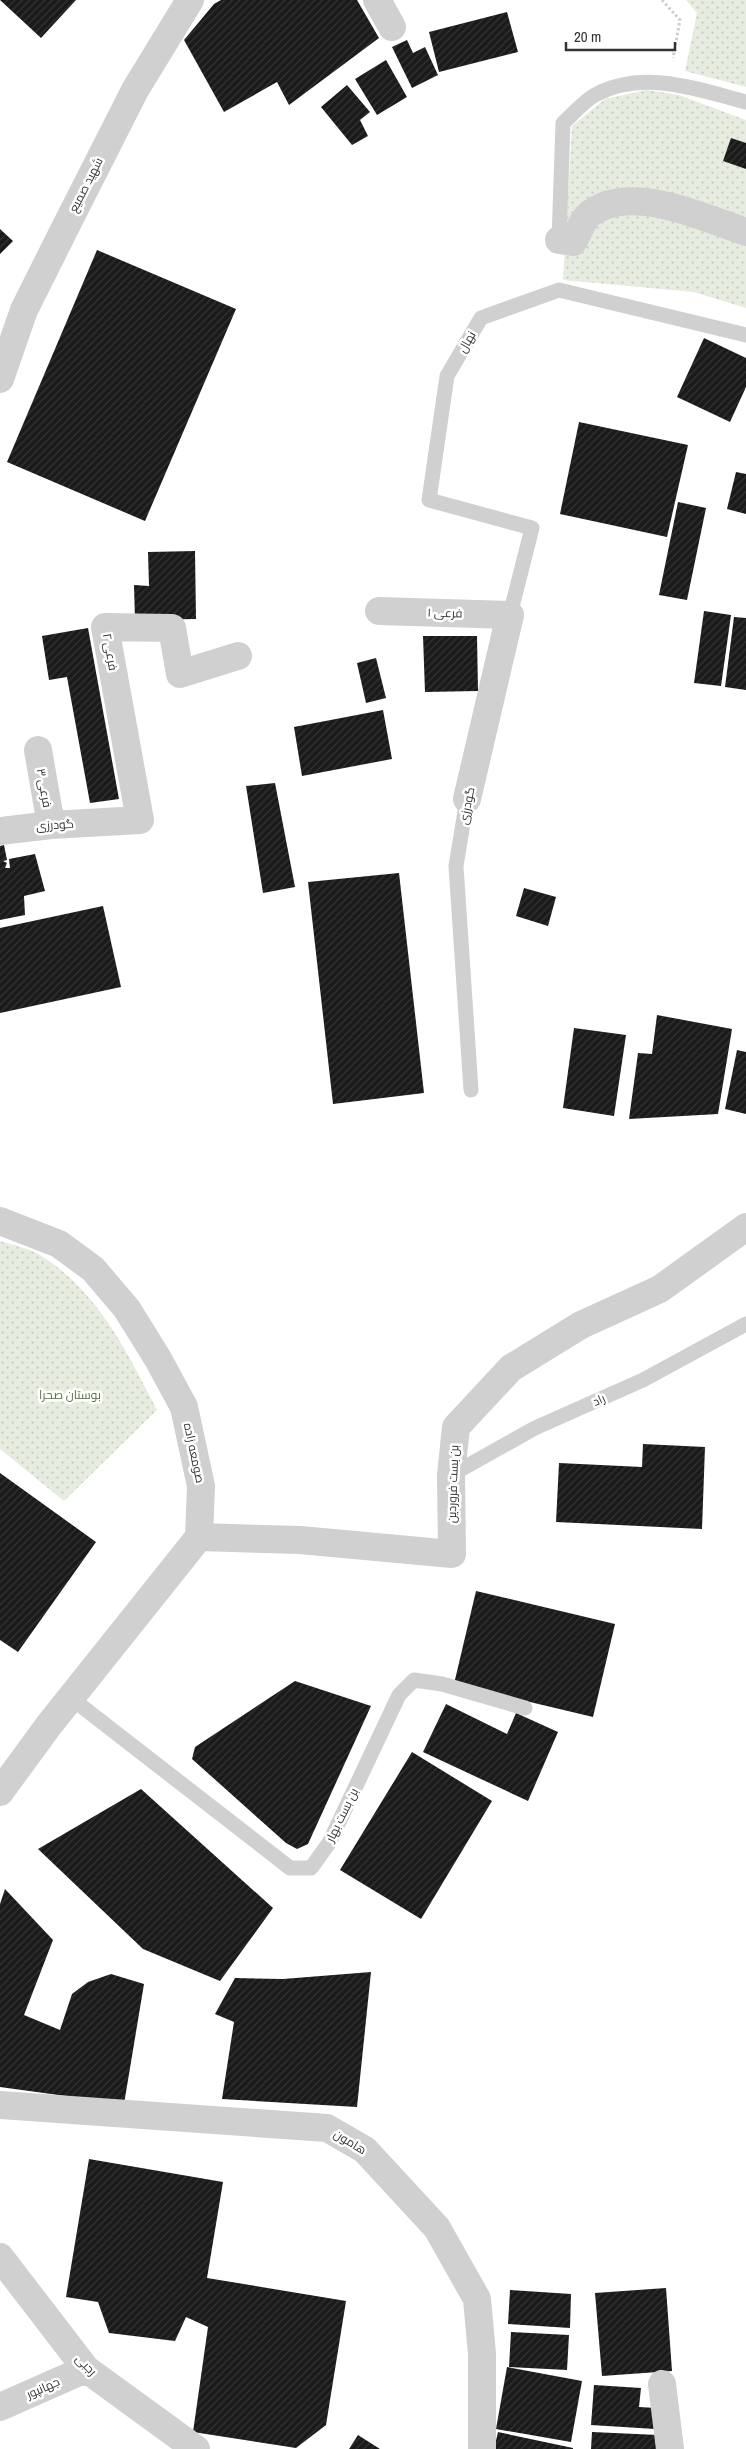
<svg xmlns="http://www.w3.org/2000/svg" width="746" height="2449" font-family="'Archivo Narrow',Cairo,sans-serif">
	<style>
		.grass { fill: url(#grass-dots) }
		.building { fill: url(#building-hatch) }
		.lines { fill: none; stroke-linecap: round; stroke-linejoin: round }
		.path { stroke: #cdcdcd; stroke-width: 3; stroke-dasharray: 2.5 2.5; stroke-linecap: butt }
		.service { stroke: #d0d0d0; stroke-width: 15 }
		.minor { stroke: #d0d0d0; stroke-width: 28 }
		.labels { text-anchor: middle; stroke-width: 5; stroke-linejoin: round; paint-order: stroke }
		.street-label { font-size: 12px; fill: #333; stroke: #fff }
		.park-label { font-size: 12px; fill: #56703f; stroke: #fff }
	</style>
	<defs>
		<pattern id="grass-dots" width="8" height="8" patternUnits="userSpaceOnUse" patternTransform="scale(1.25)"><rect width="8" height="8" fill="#e6ecdf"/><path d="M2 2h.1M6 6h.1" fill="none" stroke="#c6cbc0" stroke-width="1.8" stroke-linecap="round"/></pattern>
		<pattern id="building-hatch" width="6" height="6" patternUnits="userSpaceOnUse" patternTransform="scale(1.25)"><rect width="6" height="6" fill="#1a1a1a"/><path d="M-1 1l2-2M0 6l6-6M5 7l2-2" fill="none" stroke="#333"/></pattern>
	</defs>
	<rect width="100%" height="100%" fill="#fff"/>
	<path class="grass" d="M686,0H746V87L685,71L697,13Z
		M647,90L679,95L746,120V308L694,292L563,280L572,126L605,99Z
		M0,1241C13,1245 28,1248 40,1255C98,1291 127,1352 157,1410L64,1501L0,1449Z"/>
	<path class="building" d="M0,0H76L41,38Z
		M221,0H357L379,38L289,105L277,82L224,112L184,40L214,4Z
		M507,12L518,52L439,72L429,32Z
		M407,40L413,53L425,47L438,75L412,88L392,47Z
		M386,60L407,97L377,115L355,79Z
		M347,85L370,112L360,120L368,136L352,145L321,107Z
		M731,138L746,143V169L723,161Z
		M0,229L13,241L0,254Z
		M97,250L236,309L145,521L7,462Z
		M704,338L746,358V387L730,422L677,397Z
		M579,422L688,445L667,537L560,514Z
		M736,472L746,474V514L727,509Z
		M678,502L706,508L687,600L659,595Z
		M195,551L196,619L135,620L134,585L149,586L148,552Z
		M704,611L731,615L721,686L694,683Z
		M734,617L746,618V690L725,687Z
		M88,628L119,799L90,803L67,677L49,680L42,636Z
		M423,636H477L478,691L425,692Z
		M376,658L386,698L366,703L357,663Z
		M383,710L392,759L302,776L294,727Z
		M275,783L295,887L263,893L246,786Z
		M4,845L7,860L3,861L7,863L5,868H10L9,859L35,854L45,891L24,896L25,915L0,920V846Z
		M399,873L424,1093L333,1104L308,882Z
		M524,888L556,897L548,926L516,916Z
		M103,906L121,987L0,1013V928Z
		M657,1015L732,1029L718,1114L629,1119L638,1053L652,1054Z
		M574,1028L626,1035L614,1116L563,1108Z
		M737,1050L746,1052V1114L725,1109Z
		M643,1444L705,1447L702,1529L556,1522L559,1463L642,1467Z
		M0,1473L96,1542L18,1652L0,1640Z
		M476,1591L615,1624L593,1717L454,1684Z
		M295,1681L371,1706L308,1844L297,1849L286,1843L192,1759L195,1747Z
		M446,1704L507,1734L516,1713L558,1732L528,1801L423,1752Z
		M412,1752L492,1801L421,1919L340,1870Z
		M141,1789L273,1908L220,1981L143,1949L38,1849Z
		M5,1889L53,1940L24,2015L60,2030L72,1994L88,1982L111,1974L144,1984L124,2104L0,2087V1904Z
		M371,1972L357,2107L222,2099L234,2022L215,2014L235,1978L283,1979Z
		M89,2159L223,2182L207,2278L346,2301L326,2425L296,2448L193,2432L208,2327L186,2317L175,2341L109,2333L98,2302L66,2297Z
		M666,2288L672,2371L602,2376L595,2293Z
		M510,2290L571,2294L570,2328L508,2324Z
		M511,2332L569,2335L567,2370L509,2367Z
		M507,2367L582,2381L571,2442L496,2429Z
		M594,2385L641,2388L639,2407L656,2408L655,2429L591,2425Z
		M498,2432L573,2448V2449H494Z
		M592,2432L658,2435L657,2449H591Z
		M358,2435L380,2449H349Z"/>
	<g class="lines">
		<path class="path" d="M662,0L680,20L673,58"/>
		<path class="service" d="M559,240L563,123C573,114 584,101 595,95C643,69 697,89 746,102
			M510,615L532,528L429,500L447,376L481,318L559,290L746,335
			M467,799L456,866L471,1090
			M451,1475L535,1428L643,1380L746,1324
			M71,1698L290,1868H311L329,1843L399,1695L414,1680L442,1684L525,1708"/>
		<path class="minor" d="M377,0L392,27
			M559,240L573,242C578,234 583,218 591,213C632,183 704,218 746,232
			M0,379L24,310L63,232L135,90L190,0
			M379,611L510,615L467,799
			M38,750L51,825
			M0,831L51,825L140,820L105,627L172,628L180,674L238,656
			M0,1221L59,1244L93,1269L127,1309L158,1359L184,1407L201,1486L199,1537L49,1725L0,1792
			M199,1537L300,1540L452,1554L451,1475L456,1427L511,1368L581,1325L660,1289L746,1227
			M0,2105L327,2128L365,2150L437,2228L477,2299L482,2354V2449
			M0,2257L86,2369L196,2449
			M662,2384L670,2449
			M0,2407L86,2369"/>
	</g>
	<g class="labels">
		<g class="street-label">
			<text transform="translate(86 185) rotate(-63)" y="4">شهید صمیع</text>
			<text transform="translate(467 342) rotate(-60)" y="4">نهال</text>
			<text transform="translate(445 613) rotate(2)" y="4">فرعی ۱</text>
			<text transform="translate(110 652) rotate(80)" y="4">فرعی ۲</text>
			<text transform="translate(44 788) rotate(80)" y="4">فرعی ۳</text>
			<text transform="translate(467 806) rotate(-79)" y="4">گودرزی</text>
			<text transform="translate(55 825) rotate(-4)" y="4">گودرزی</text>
			<text transform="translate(599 1400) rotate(-24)" y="4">راد</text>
			<text transform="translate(194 1453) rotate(78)" y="4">صومعه زاده</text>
			<text transform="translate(453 1484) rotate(-88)" y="4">بن بست فروردین</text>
			<text transform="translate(342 1815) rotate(-64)" y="4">بن بست بهار</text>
			<text transform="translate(350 2142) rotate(32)" y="4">هامون</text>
			<text transform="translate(86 2365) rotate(46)" y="4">رجبی</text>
			<text transform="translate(43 2388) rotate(-24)" y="4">جهانپور</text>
		</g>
		<g class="park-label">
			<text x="70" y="1399">بوستان صحرا</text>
		</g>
	</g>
	<path d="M566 42v8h109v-8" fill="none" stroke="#333333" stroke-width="2.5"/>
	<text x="574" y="42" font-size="15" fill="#333333" stroke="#ffffff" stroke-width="4" paint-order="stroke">20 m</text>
</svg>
